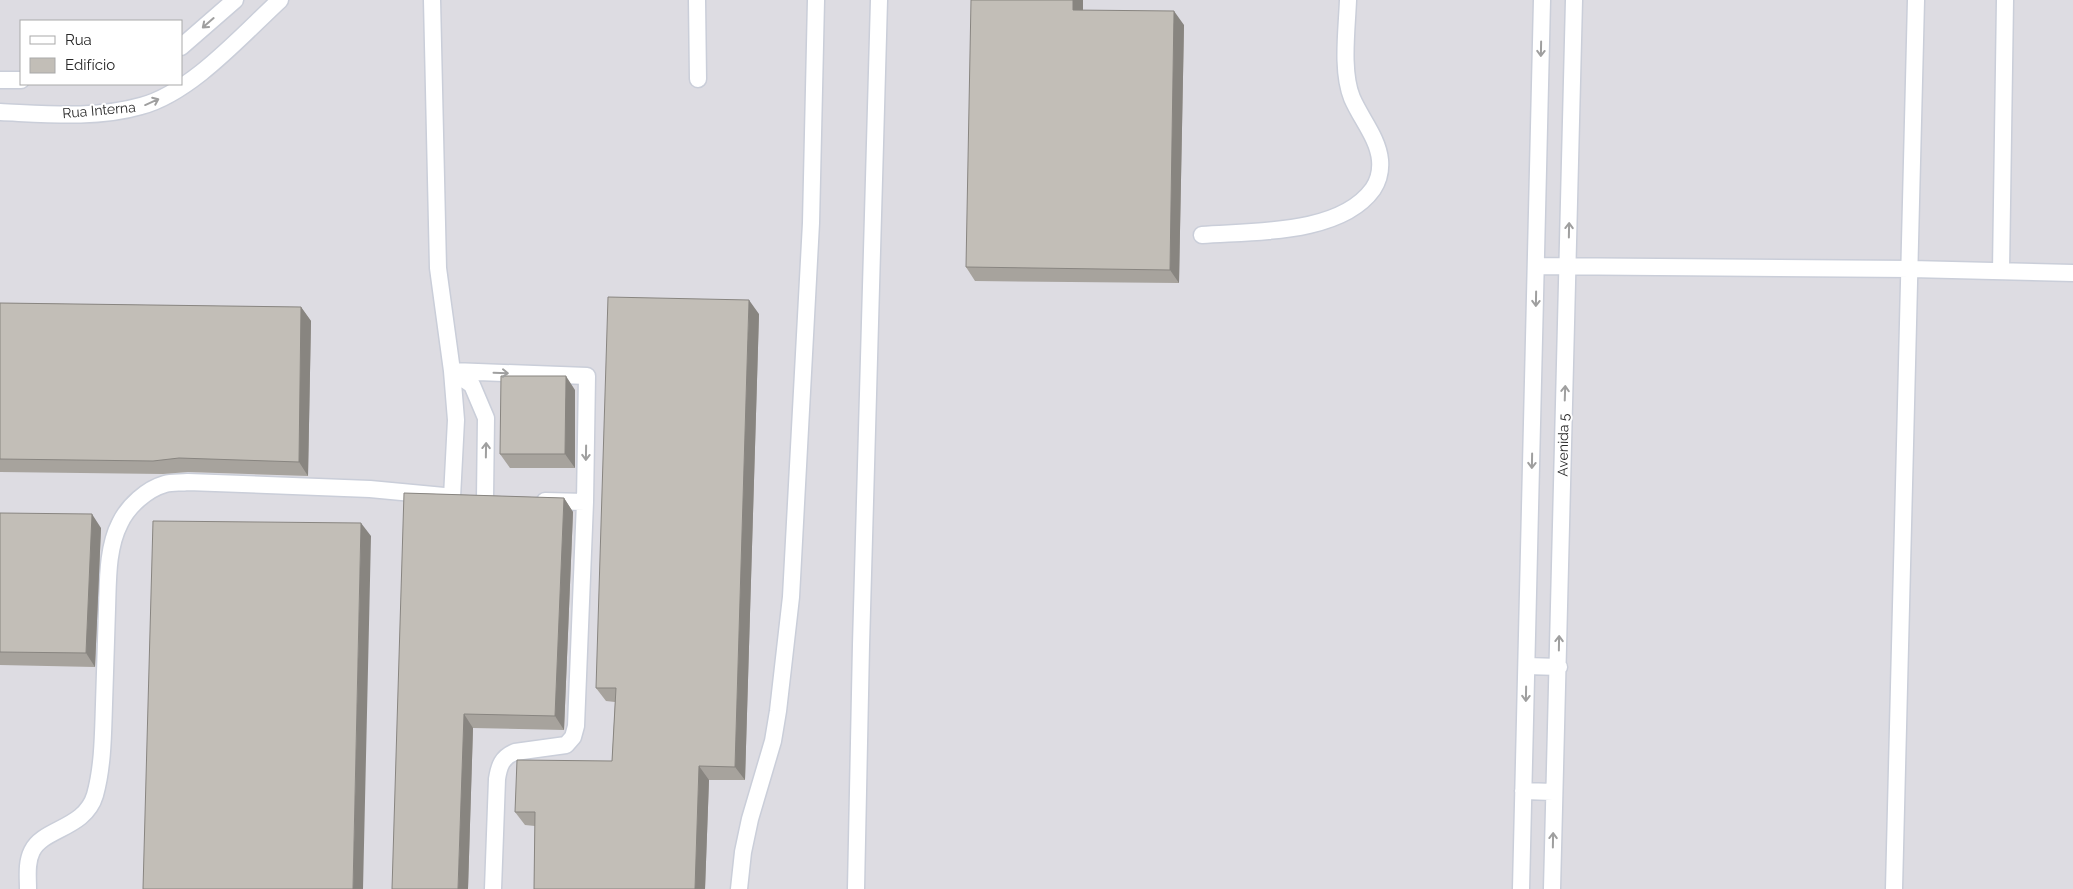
<svg xmlns="http://www.w3.org/2000/svg" width="2073" height="889" font-family="Raleway,sans-serif">
	<style>
		.industrial { fill: #dddce2; fill-rule: evenodd }
		.lines { fill: none; stroke-linecap: round; stroke-linejoin: round }
		.minor-casing { stroke: #caced9; stroke-width: 19 }
		.minor { stroke: #fff; stroke-width: 16 }
		.wall { fill: #a7a39d }
		.shaded-wall { fill: #888580 }
		.building { fill: #c2beb7; stroke: #888580 }
		.oneway { stroke: #9f9f9f }
		.labels { text-anchor: middle; stroke-width: 4; stroke-linejoin: round; paint-order: stroke }
		.street-label { font-size: 14px; fill: #292929; stroke: #fff }
	</style>
	<rect width="100%" height="100%" fill="#e9e3dc"/>
	<path class="industrial" d="M0,0H2073V889H0ZM21,21H181V84H21Z"/>
	<g class="lines">
		<defs>
			<path id="minor" d="M432,0L438,268L452,371L456,420L452,497
				M697,0L698,79
				M181,47L235,0
				M0,80H21
				M0,112C46,114 96,119 141,106C191,93 242,35 280,0
				M1202,235C1253,231 1340,235 1373,189C1379,180 1381,171 1380,160C1378,138 1361,119 1352,98C1341,71 1347,29 1348,0
				M1537,266L1911,269L2073,273
				M2001,271L2005,0
				M452,371L587,376L585,502L576,726L573,737L566,745L515,752C502,757 499,766 497,779L493,889
				M452,371L472,385L486,418L485,498
				M545,501L585,502
				M1527,666L1559,667
				M1523,791L1553,792
				M28,889C28,877 26,863 32,851C43,828 85,829 95,795C103,766 103,734 104,704C105,672 106,641 107,609C108,581 107,548 120,523C128,506 147,489 165,484C172,482 180,483 188,482L370,489L444,496
				M739,889L743,852L750,819L773,741L778,711L791,597L811,223L816,0
				M856,889L861,645L879,0
				M1521,889L1542,0
				M1552,889L1574,0
				M1894,889L1916,0"/>
		</defs>
		<use href="#minor" class="minor-casing"/>
		<use href="#minor" class="minor"/>
	</g>
	<path class="wall" d="M1083,10L1184,25L1179,283L975,281L966,267Z
		M0,303L301,307L311,321L308,476L188,472L163,474L0,472Z
		M759,314L745,780H709L705,889H534L535,826L525,825L515,812L612,761L615,702L606,701L596,688Z
		M575,390V468H510L500,454Z
		M404,493L564,498L573,512L564,730L473,728L468,889Z
		M0,513L101,528L95,667L0,665Z"/>
	<path class="shaded-wall" d="M1073,0H1083V23L1073,10Z
		M1174,11L1184,25L1179,283L1170,270Z
		M749,300L759,314L745,780L735,767Z
		M301,307L311,321L308,476L299,462Z
		M566,376L575,390V468L565,454Z
		M564,498L573,512L564,730L555,716Z
		M92,514L101,528L95,667L86,653Z
		M361,523L371,536L363,889H353Z
		M464,714L473,728L468,889H458Z
		M699,766L709,780L705,889H695Z"/>
	<path class="building" d="M971,0H1073V10L1174,11L1170,270L966,267Z
		M608,297L749,300L735,767L699,766L695,889H534L535,812H515L517,760L612,761L616,688H596Z
		M0,303L301,307L299,462L179,458L153,461L0,459Z
		M501,376H566L565,454H500Z
		M404,493L564,498L555,716L464,714L458,889H392Z
		M0,513L92,514L86,653L0,652Z
		M153,521L361,523L353,889H143Z"/>
	<defs><path id="oneway-shaft" d="M-6 0H5M1.5-3L5.5 0L1.5 3" fill="none" stroke-width="1.6" stroke-linecap="round" stroke-linejoin="round" transform="scale(1.25)"/></defs>
	<g class="oneway">
		<use href="#oneway-shaft" transform="translate(208 23) rotate(139)"/>
		<use href="#oneway-shaft" transform="translate(1541 49) rotate(91)"/>
		<use href="#oneway-shaft" transform="translate(152 102) rotate(-24)"/>
		<use href="#oneway-shaft" transform="translate(1569 230) rotate(-89)"/>
		<use href="#oneway-shaft" transform="translate(1536 299) rotate(91)"/>
		<use href="#oneway-shaft" transform="translate(501 373) rotate(2)"/>
		<use href="#oneway-shaft" transform="translate(1565 393) rotate(-88)"/>
		<use href="#oneway-shaft" transform="translate(486 450) rotate(-89)"/>
		<use href="#oneway-shaft" transform="translate(586 453) rotate(91)"/>
		<use href="#oneway-shaft" transform="translate(1532 461) rotate(91)"/>
		<use href="#oneway-shaft" transform="translate(1559 643) rotate(-89)"/>
		<use href="#oneway-shaft" transform="translate(1526 694) rotate(91)"/>
		<use href="#oneway-shaft" transform="translate(1553 840) rotate(-89)"/>
	</g>
	<g class="labels">
		<g class="street-label">
			<text transform="translate(99 110) rotate(-5)" y="5">Rua Interna</text>
			<text transform="translate(1563 445) rotate(-89)" y="5">Avenida 5</text>
		</g>
	</g>
	<rect x="20" y="20" width="162" height="65" fill="#ffffff" stroke="#a9a9a9"/>
	<rect x="30" y="36" width="25" height="8" fill="#ffffff" stroke="#a9a9a9"/>
	<text x="65" y="45" font-size="15" fill="#292929">Rua</text>
	<rect x="30" y="58" width="25" height="15" fill="#c2beb7" stroke="#a9a9a9"/>
	<text x="65" y="70" font-size="15" fill="#292929">Edifício</text>
</svg>
